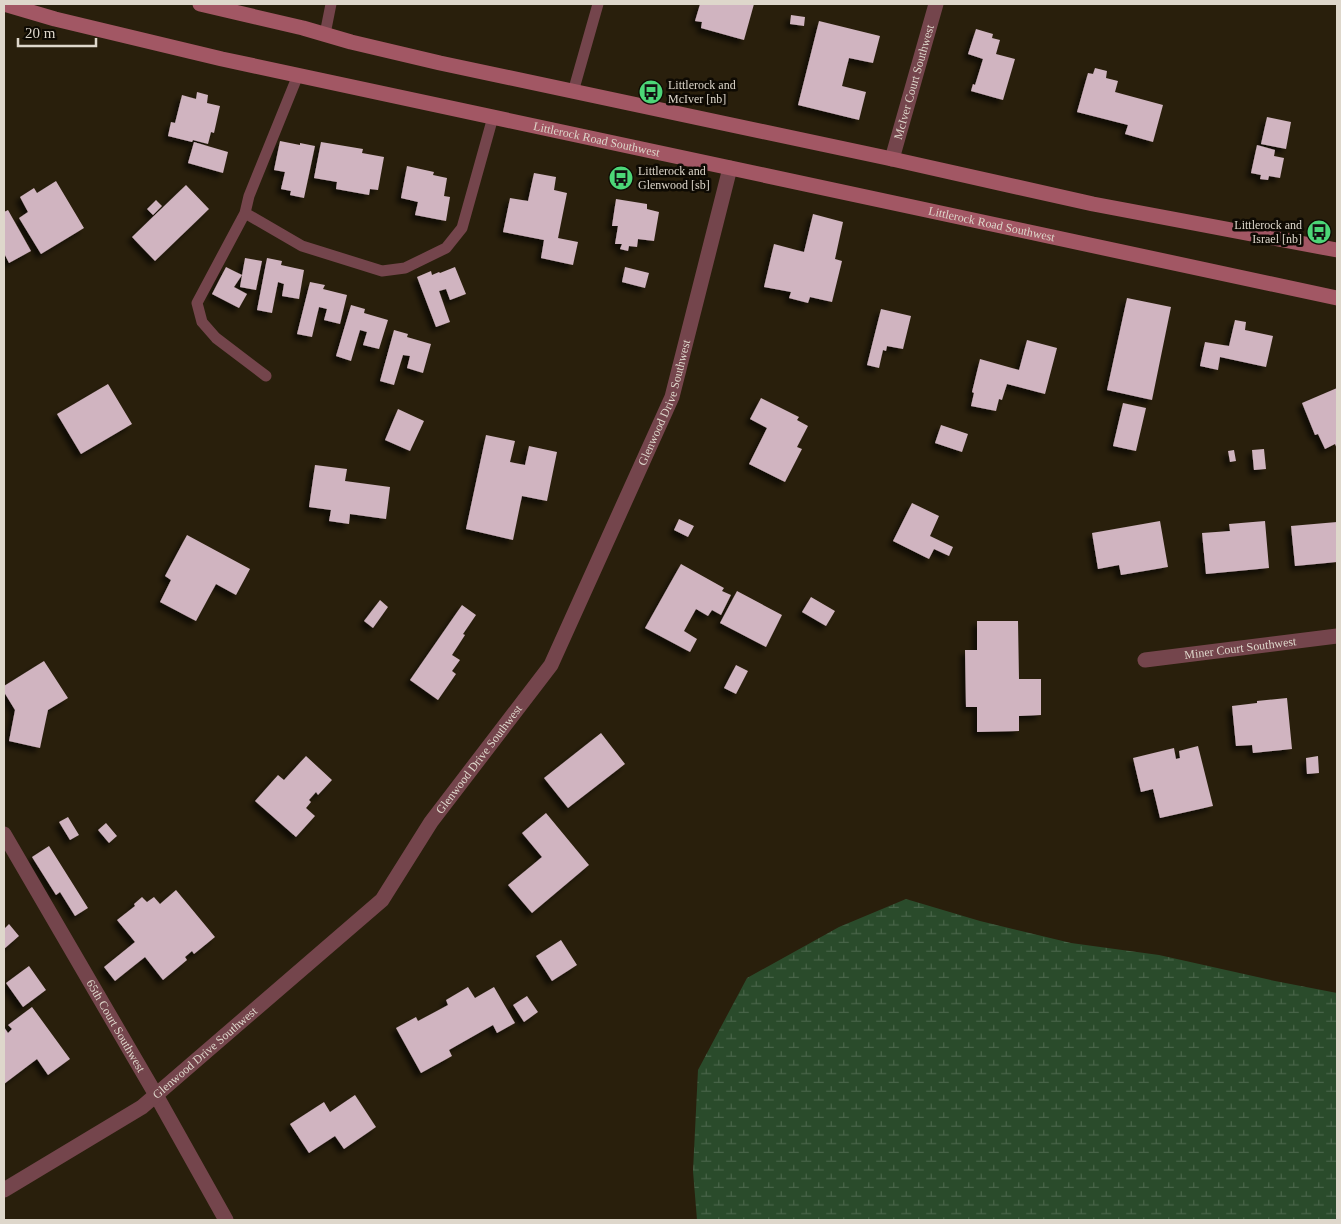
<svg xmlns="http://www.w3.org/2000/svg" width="1341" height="1224" font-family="Georgia,serif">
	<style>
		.wetland { fill: url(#wetland-marsh) }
		.building { fill: #d0b4c0; filter: url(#shadow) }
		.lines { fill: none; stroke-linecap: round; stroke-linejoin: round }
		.lane { stroke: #74454c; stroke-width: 11 }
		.street { stroke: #74454c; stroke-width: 15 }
		.secondary { stroke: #a25764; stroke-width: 15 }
		.labels { text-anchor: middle; stroke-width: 5; stroke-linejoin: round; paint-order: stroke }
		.street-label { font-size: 12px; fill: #ded7cb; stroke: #0e0a03 }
		.poi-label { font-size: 12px; fill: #ded7cb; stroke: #0e0a03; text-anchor: start }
	</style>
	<defs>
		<pattern id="wetland-marsh" width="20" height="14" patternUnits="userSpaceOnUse" patternTransform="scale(1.25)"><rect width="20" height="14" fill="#2a4b2b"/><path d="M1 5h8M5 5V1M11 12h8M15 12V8" fill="none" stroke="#486448"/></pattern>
		<filter id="shadow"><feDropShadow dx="-4.5" dy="4.5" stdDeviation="2.5" flood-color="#0009"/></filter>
	</defs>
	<rect width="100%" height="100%" fill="#291f0c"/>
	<path class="wetland" d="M906,899L980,921L1071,943L1159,955L1275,981L1337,993V1220H697L693,1171L698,1070L747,978L839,927Z"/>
	<path class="building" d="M700,4H754L744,40L701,28L702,22L695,21Z
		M791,15L805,17L804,26L790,24Z
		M819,21L880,36L873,63L849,58L842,86L866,92L859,120L798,105Z
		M976,29L993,34L992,38L1000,40L996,54L1015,59L1003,100L971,91L973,84L975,85L983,59L968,54Z
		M1095,68L1107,71L1106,78L1118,81L1115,92L1163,105L1153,142L1125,134L1128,125L1077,112L1088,73L1093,74Z
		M197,92L208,95L207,103L220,106L214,133L211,132L208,144L193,140L192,142L168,136L171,122L175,123L182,95L196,99Z
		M1267,117L1291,122L1286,149L1261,144Z
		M280,141L300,145V143L315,146L304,198L290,195L291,191L281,189L285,172L274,170Z
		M194,142L228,152L223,173L188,163Z
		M321,142L363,149L362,153L384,157L378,190L370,189L369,195L336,189L337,182L314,178Z
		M1257,145L1275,150L1274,156L1284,158L1280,178L1269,176L1268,180L1260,179L1261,175L1251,173Z
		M407,166L434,172L433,175L447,178L444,196L450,197L446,221L415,215L418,202L401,198Z
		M534,173L556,177L554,190L567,193L558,238L578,242L573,265L541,258L544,240L503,232L510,198L528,201Z
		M56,181L84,228L41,254L19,218L28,212L20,197L34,188L37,193Z
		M186,185L209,209L155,261L132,237Z
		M616,199L647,204V209L659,212L654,241L638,239L637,247L629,246L628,251L620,249L622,244H615L618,226H612Z
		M156,200L162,206L153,215L147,209Z
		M8,210L31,251L9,263L4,253V212Z
		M813,214L843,222L835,259L842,261L832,302L810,297L808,303L789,298L791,292L764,287L774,244L804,252Z
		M245,258L262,261L256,290L240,287Z
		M267,258L282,261L281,265L304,270L299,299L282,296L284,284L278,282L272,313L257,310Z
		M226,267L242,275L234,287L247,294L239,308L212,294Z
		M455,267L466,294L450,300L446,289L439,291L450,322L436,327L417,277L431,271L432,275L439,272L440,273Z
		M625,267L649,273L645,288L622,282Z
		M310,282L325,285L323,289L347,295L340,324L324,320L327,309L319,307L312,337L297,334Z
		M1127,298L1171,307L1152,400L1107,390Z
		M351,305L365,309L364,313L388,320L379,349L363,345L367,332L360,330L351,361L336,356Z
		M881,309L911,316L903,349L887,346L886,351L883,350L879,368L867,365Z
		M1235,320L1246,322L1245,330L1273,336L1266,367L1220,357L1218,370L1200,366L1205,342L1229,346Z
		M394,330L408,334L407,337L431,344L423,373L407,368L410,356L403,355L394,385L380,381Z
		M1027,340L1057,348L1045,394L1007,384L1002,400L999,399L996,411L971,406L974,393L972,392L980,359L1019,370Z
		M108,384L132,424L81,454L57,414Z
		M1337,388V449L1335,444L1325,449L1318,434L1315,435L1302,403Z
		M761,398L799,417L797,420L808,426L797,447L802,449L785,482L749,464L767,428L750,419Z
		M1123,403L1146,408L1136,451L1113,446Z
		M398,409L424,421L410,451L385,440Z
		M941,425L968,434L962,452L935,443Z
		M486,435L515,441L510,462L525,465L529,446L557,452L547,501L522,496L513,540L466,529Z
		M1264,449L1266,469L1254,470L1252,450Z
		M1234,450L1236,461L1230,462L1228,451Z
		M315,465L347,469L345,481L390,487L386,519L350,514L349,524L329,521L331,510L309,507Z
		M912,503L939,516L930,536L953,547L949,556L934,549L929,559L893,541Z
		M679,519L694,526L688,537L674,530Z
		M1160,521L1168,567L1121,575L1119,565L1098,569L1092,533Z
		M1265,521L1269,568L1206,574L1202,533L1230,531L1229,524Z
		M1337,522V562L1295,566L1291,526Z
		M187,535L250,569L236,595L216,584L196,621L160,602L171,580L165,576Z
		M681,564L724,588L722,591L731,595L721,615L712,610L708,616L696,609L684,631L697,639L690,652L645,628Z
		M737,591L782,615L766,647L720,623Z
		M811,597L835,611L826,626L802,612Z
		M380,600L388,607L373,628L364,621Z
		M462,605L476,615L463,634L465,635L452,655L460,660L452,671L456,674L438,700L410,680Z
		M977,621H1018L1019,679H1041V715L1019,716V731L977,732V707H966L965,650H977Z
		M44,661L68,698L48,710L40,748L9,741L15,710L4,692V686Z
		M736,665L748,671L736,694L724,688Z
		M1287,698L1292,749L1253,753L1252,745L1236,746L1232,706L1257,703V701Z
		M601,733L625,764L568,808L544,778Z
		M1198,746L1213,806L1160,818L1153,789L1141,792L1133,758L1174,748L1176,759L1180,758L1179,751Z
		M306,756L332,780L318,795L316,792L309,800L311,802L306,808L315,816L296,837L255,801L278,775L284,780Z
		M1318,756L1319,773L1307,774L1306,758Z
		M546,813L589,865L532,913L508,885L542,857L522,833Z
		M68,817L79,835L70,840L59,822Z
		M106,823L117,836L109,843L98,830Z
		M49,846L88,908L75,916L60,892L56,895L32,857Z
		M176,890L215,937L194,954L192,951L185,957L187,960L163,980L145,957L115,981L104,967L135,942L117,920L135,906L134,904L142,897L147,902L154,897L160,904Z
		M9,924L19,936L4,949V929Z
		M561,940L577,965L552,981L536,956Z
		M29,966L46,990L23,1007L6,983Z
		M468,987L475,998L494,987L515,1023L497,1033L493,1025L449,1050L452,1056L421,1073L396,1028L416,1017L418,1021L448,1005L446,1000Z
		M527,996L538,1012L524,1022L513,1005Z
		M32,1007L70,1059L48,1075L37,1059L4,1084V1027L8,1033L12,1029L8,1025Z
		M355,1095L376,1127L344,1149L335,1136L309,1153L290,1124L324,1102L330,1112Z"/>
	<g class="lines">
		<path class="lane" d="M325,34L331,4
			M573,92L598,4
			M245,213L302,246L382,271L405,268L446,248L462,228L493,117
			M266,376L216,338L202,322L197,303L245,213L249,196L298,75"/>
		<g class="street">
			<path id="s1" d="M892,159L936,4"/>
			<path id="s2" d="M1145,660L1337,636"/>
			<path id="s3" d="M4,834L156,1095L226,1220"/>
			<path id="s4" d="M4,1190L142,1107L382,900L431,822L551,665L672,397L730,168"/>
		</g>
		<g class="secondary">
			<path id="s5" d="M4,4L55,19L222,59L1337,298"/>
			<path d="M200,4L303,28L351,42L440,63L892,159L1093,204L1337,250"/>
		</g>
	</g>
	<defs>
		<symbol id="bus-disc" viewBox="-11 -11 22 22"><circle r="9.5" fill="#4cd677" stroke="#0e0a03"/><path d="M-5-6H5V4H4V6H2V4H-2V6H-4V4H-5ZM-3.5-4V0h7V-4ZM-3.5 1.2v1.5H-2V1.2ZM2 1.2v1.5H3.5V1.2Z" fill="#111"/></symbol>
	</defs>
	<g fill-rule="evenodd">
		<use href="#bus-disc" x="637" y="78" width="28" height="28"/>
		<use href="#bus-disc" x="607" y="164" width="28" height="28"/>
		<use href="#bus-disc" x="1305" y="218" width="28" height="28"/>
	</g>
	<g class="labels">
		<g class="street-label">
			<text dy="4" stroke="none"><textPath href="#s1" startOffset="80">McIver Court Southwest</textPath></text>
			<text dy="4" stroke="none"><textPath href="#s5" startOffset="608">Littlerock Road Southwest</textPath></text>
			<text dy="4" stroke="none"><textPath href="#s5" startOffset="1012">Littlerock Road Southwest</textPath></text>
			<text dy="4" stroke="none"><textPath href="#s4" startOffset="1054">Glenwood Drive Southwest</textPath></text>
			<text dy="4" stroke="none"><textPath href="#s2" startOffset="96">Miner Court Southwest</textPath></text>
			<text dy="4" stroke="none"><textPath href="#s4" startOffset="649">Glenwood Drive Southwest</textPath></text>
			<text dy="4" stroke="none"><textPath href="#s3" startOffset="222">65th Court Southwest</textPath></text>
			<text dy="4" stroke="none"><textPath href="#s4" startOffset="244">Glenwood Drive Southwest</textPath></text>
		</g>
		<g class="poi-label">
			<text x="668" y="89">Littlerock and<tspan x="668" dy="14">McIver [nb]</tspan></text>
			<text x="638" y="175">Littlerock and<tspan x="638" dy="14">Glenwood [sb]</tspan></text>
			<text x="1302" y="229" text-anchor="end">Littlerock and<tspan x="1302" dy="14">Israel [nb]</tspan></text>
		</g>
	</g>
	<rect width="1341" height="1224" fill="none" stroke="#ded7cb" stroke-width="10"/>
	<path d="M18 38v8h78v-8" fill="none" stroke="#ded7cb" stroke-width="2.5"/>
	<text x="25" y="38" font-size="15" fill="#ded7cb" stroke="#0e0a03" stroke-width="4" paint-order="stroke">20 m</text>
</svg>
